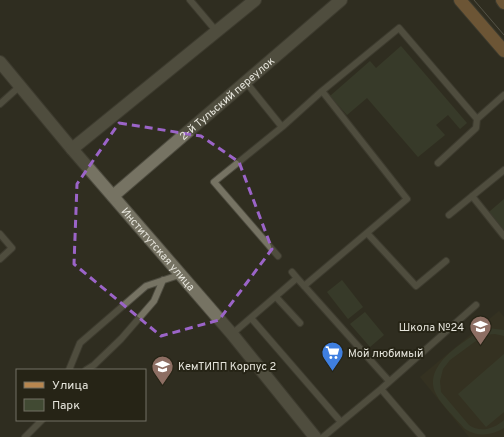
<svg xmlns="http://www.w3.org/2000/svg" width="504" height="437" font-family="Overpass,sans-serif">
	<style>
		.built { fill: #3a3622 }
		.green { fill: #414a33 }
		.lines { fill: none; stroke-linecap: round; stroke-linejoin: round }
		.lane-casing { stroke: #4e4c40; stroke-width: 8 }
		.street-casing { stroke: #4e4c40; stroke-width: 14 }
		.primary-casing { stroke: #4e4c40; stroke-width: 14 }
		.lane { stroke: #767363; stroke-width: 6 }
		.street { stroke: #767363; stroke-width: 12 }
		.primary { stroke: #b7864f; stroke-width: 12 }
		.tram { stroke: #838175; stroke-width: 1 }
		.marked { fill: none; stroke: #9b64c8; stroke-width: 3; stroke-dasharray: 8 5; stroke-linejoin: round }
		.labels { text-anchor: middle; stroke-width: 4; stroke-linejoin: round; paint-order: stroke }
		.street-label { font-size: 11px; fill: #e6e5dc; stroke: #262416 }
		.poi-label { font-size: 11px; fill: #e6e5dc; stroke: #262416; text-anchor: start }
	</style>
	<rect width="100%" height="100%" fill="#302e20"/>
	<path class="built" d="M499,311L504,317V437H469L420,377Z"/>
	<path class="green" d="M401,46L467,123L460,129L448,115L436,125L445,135L418,157L367,98L347,115L330,96L370,61L376,68Z
		M504,199V230L489,212Z
		M342,280L363,307L348,319L327,292Z
		M365,312L384,335L370,347L350,324Z
		M488,328L504,330V336L495,334L484,335L450,360L443,369L440,381L441,392L469,425C480,433 494,429 504,420V428C491,436 478,437 465,429C458,421 440,403 436,394C422,365 463,343 481,330Z
		M504,354V412L486,427L458,394Z"/>
	<g class="lines">
		<defs>
			<path id="lane" d="M190,0L217,32
				M245,81L282,127
				M0,104L20,86
				M438,163L476,128L477,119
				M472,196L504,236
				M449,215L504,170
				M367,233L416,286L446,261
				M0,234L12,248L0,259
				M278,256L214,182L282,127L322,91L399,28L477,119L504,95
				M292,272L297,278
				M304,286L407,199L322,91
				M276,297L300,323
				M251,318L341,422
				M232,334L297,278L389,381
				M69,370L80,343L146,286L179,275
				M86,370L94,365L121,339L154,301L163,280
				M381,389L422,437
				M25,437L42,420
				M323,437L381,389L476,305"/>
			<g id="street">
				<path id="s1" d="M0,62L72,149L232,334L315,437"/>
				<path d="M72,149L255,0"/>
				<path id="s2" d="M113,196L341,0"/>
			</g>
			<path id="primary" d="M460,0L504,51
				M502,0L504,3"/>
		</defs>
		<use href="#lane" class="lane-casing"/>
		<use href="#street" class="street-casing"/>
		<use href="#primary" class="primary-casing"/>
		<use href="#lane" class="lane"/>
		<use href="#street" class="street"/>
		<use href="#primary" class="primary"/>
		<path class="tram" d="M474,0L504,35"/>
	</g>
	<path d="M0 0H504V437H0ZM119,123L201,136L239,162L272,249L219,320L161,336L74,264L77,184Z" fill="#302e20" fill-opacity=".55" fill-rule="evenodd"/>
	<path class="marked" d="M119,123L201,136L239,162L272,249L219,320L161,336L74,264L77,184Z"/>
	<defs>
		<symbol id="school-pin" viewBox="-11 -11 22 30"><path d="M0 17L-7.5 6A9.5 9.5 0 1 1 7.5 6Z" fill="#8d6e63" stroke="#262416"/><path d="M0-5L7-2L0 1L-7-2ZM-4 1L0 2.5L4 1V4Q0 6-4 4Z" fill="#fff"/></symbol>
		<symbol id="supermarket-pin" viewBox="-11 -11 22 30"><path d="M0 17L-7.5 6A9.5 9.5 0 1 1 7.5 6Z" fill="#3f7fe0" stroke="#262416"/><path d="M-6-5.5h2.5l.6 2H6L4.5 2H-2.5L-4.4-4H-6ZM-1.5 3.2a1.3 1.3 0 1 0 .1 0ZM3 3.2a1.3 1.3 0 1 0 .1 0Z" fill="#fff"/></symbol>
		<symbol id="university-pin" viewBox="-11 -11 22 30"><path d="M0 17L-7.5 6A9.5 9.5 0 1 1 7.5 6Z" fill="#8d6e63" stroke="#262416"/><path d="M0-5L7-2L0 1L-7-2ZM-4 1L0 2.5L4 1V4Q0 6-4 4Z" fill="#fff"/></symbol>
	</defs>
	<g fill-rule="evenodd">
		<use href="#school-pin" x="468" y="314" width="25" height="34"/>
		<use href="#supermarket-pin" x="320" y="340" width="25" height="34"/>
		<use href="#university-pin" x="150" y="354" width="25" height="34"/>
	</g>
	<g class="labels">
		<g class="street-label">
			<text dy="4" stroke="none"><textPath href="#s2" startOffset="150">2-й Тульский переулок</textPath></text>
			<text dy="4" stroke="none"><textPath href="#s1" startOffset="245">Институтская улица</textPath></text>
		</g>
		<g class="poi-label">
			<text x="464" y="331" text-anchor="end">Школа №24</text>
			<text x="348" y="357">Мой любимый</text>
			<text x="178" y="370">КемТИПП Корпус 2</text>
		</g>
	</g>
	<rect x="16" y="369" width="130" height="52" fill="#262416" stroke="#737165"/>
	<rect x="24" y="382" width="20" height="6" fill="#b7864f" stroke="#737165"/>
	<text x="52" y="389" font-size="12" fill="#e6e5dc">Улица</text>
	<rect x="24" y="399" width="20" height="12" fill="#414a33" stroke="#737165"/>
	<text x="52" y="409" font-size="12" fill="#e6e5dc">Парк</text>
</svg>
